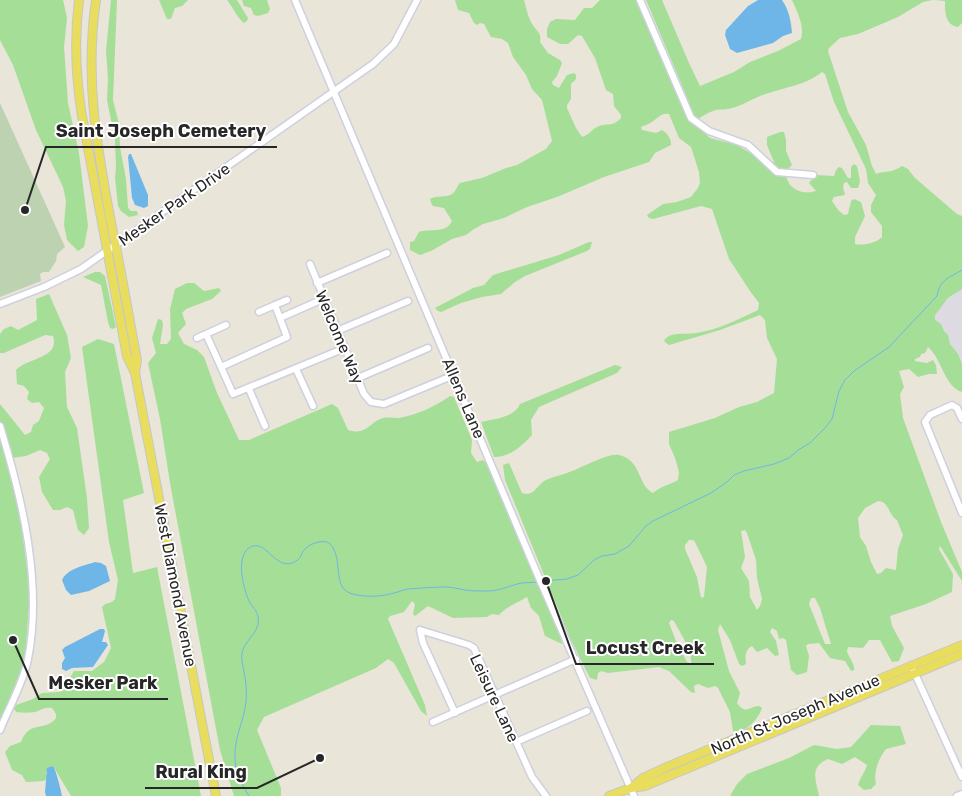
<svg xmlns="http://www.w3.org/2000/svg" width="962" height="796" font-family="Rubik,sans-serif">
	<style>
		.industrial { fill: #dddae1 }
		.green { fill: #a5de97; fill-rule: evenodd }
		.cemetery { fill: #bcd2b1 }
		.water { fill: #6fb6e8 }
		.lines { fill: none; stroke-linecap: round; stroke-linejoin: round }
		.stream { stroke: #6fb6e8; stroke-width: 1 }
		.minor-casing { stroke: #cecfe0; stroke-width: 9 }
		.major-casing { stroke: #c7c7c7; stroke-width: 10 }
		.minor { stroke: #fff; stroke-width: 6 }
		.major { stroke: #e9dd5e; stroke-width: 8 }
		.labels { text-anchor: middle; stroke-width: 4; stroke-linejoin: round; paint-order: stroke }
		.street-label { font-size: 16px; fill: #272727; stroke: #fff }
		.leader { fill: none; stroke: #272727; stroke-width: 2 }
		.callout-dot { fill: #272727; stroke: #fff; stroke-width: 2 }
		.callout-label { font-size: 18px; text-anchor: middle; font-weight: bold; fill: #272727; stroke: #fff; stroke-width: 4; stroke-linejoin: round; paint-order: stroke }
	</style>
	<rect width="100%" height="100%" fill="#e9e5d9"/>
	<path class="industrial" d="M962,288V380L933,318L940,306Z"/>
	<path class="green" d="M0,0H63L67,18L64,47L68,103L79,153L88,226L84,247L78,251L67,240L64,225L66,201L63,187L36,130L13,65L0,40Z
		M111,0H117L113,100L119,124L120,147L126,179L128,208L131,211H137L138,215L129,217L121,211L118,206L115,178L116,167L115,140L107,100L108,78L106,51Z
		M159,0H188L182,6L175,8L171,19H167Z
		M227,0H237L248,18L247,21L244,23C238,19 232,6 227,0Z
		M242,0H267L270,9L268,13L258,16L254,15L251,8L244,6Z
		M455,0H524C526,7 528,17 532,24C536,31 542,32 540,42L548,53L560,60L562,63L557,76L552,82L553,85L559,88L567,75L574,73L576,75V79L571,84V99L567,105V108L576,128L582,137C589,135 591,130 597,127C606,122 612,128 621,118V115L614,106L613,94L606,90L595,58L582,36L578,35L568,44H560L547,37V29L550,22L556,19L575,20L584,8H592L600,0H639L690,109L689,102L646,0H662L689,63L700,86L734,72L750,62L778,51L801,39C805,27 797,11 792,0H933L923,2L898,17L858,34L840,38L829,48L828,51L848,112L866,145L872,166L876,174C887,170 890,174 902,166L908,169L915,178L957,214L962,216V289L948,298L935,315V320L941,324L944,331L948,335L950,344L958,354L962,364V392C944,386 942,359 928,347L925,353L921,354L920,357L915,359V361L927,363L933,360L936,365L937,374H929L918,377L909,369L899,371L904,387L900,394L903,418L941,522L962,572V581L940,546L939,549L953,574L952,592L926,604L890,616L892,626L904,648L899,661L892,662L880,640H869L863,648L848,647L847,651C848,657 855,663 854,670L851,671L845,661L830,658L819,643L808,644L806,646L809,656L807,672L797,675L791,670L786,640L783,638L779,639L777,631L772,628L770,632L776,641L779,655L775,656L767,648L757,652L752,646C745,649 745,658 746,664L742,666L739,664L730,640L720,624L718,630L729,671L740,693L737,703C746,715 748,707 759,706L762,708C758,720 746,733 733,731L730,712L718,688L715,686L708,688L698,684L694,686L695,693L691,692L669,671L659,667L608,673L601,671L598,673L597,680L590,678L570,638L505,480L503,465L509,463L522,493C534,498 537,484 546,480C554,476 564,475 572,471C584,467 607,453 619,455C642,460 637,485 653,493C661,486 669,485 678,480L679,472L675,458L669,444V432L715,418L739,407L757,402L774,393L777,359L767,338L765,320L760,315L720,330L669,345L664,341C669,331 686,335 696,333C718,330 739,319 758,310L759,303L750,291L729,259L712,209L701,206L653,219L649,218L647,215L663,204L677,202L691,197L698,188L700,183L699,172L691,147L679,138L669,114C661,113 660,117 653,121C650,124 645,125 641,127L642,130L656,133L662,130C668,134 671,138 671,145L655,153L649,162L604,177L557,197L527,207L504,218L483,224L474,229L466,235L452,239L431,251L420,255L410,250V242L414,241L419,232C431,228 446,234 452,221L444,208L433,206L431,203L430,199C437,195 446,198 452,194C455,193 457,186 460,183L482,178L506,168L517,165L546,149L552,141L542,100L532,89L526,75L513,57L508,43L502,39L491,37L484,24L480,23L477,25L474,23L469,13L458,10ZM822,72L825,74L834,102L866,169L868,183L876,195L871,205V212L882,226V237C876,243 864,246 855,244V237L865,216L861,202L854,199L851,201L848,214L844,215L838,210L832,201L834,197L845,195L843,187L844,183L847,182L851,188H858L860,181L857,166L854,164L851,167V178H848L842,168L839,167L836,170L834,176L816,175L809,183L816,191C801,196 785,187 786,171L792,165L786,151V140L784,132H780L767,137V145L774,162L771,164L764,163L752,154L737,145L710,138L693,123C697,119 710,111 716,110C720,109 724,110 727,109C738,108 750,100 760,96C780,88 805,86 822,72ZM878,501C889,501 889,516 897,520L903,535L898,549L896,570L886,568L881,573L877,574L871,562L866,546L860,537L858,518L865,508ZM745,530L747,533L756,560L757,578L762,599L760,606L757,610L750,597L749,581L741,568L745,557L741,531ZM689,540H693L695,542L707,567L704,597L701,598L697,577L685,549V545ZM811,598H815L820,608L831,644H825L809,604ZM671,620L674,621C680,633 693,651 691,664L687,662L676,641L669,623Z
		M935,0H962V23L958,27C945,25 945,12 945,1Z
		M589,242H592L590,249L587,251L525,276L515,282L501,294L482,297L461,303L441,312L438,311L435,308L473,288L484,285L493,275L559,255Z
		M95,272H100L105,276L116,327L113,329L110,328L108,322L101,285L83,277Z
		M187,283H194L204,291L219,288L221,291L212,299L186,309L182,313L186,324L178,333L184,344L197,350L204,357L217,393L239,440H249L332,404L338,408L348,430C367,436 369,422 383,418C388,417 394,418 399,418C417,415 436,406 450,396L454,397L472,440L471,453L477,462L483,460L488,465L510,510L561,637L562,644L545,636L539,616L531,608L527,597C517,603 506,607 499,615L492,614L487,617L453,618L428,606L415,616L413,614L415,604L412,601L404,612L390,616L388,619L425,705L427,716L421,711L394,663L388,659L376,668L264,717L257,730L281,788V796H234L220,750L170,483L160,419L148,363L156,353L152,338L158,319L162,320L163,325L160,344H167L171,339L170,309L175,289Z
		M49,294L67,335L71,358L65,372L67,407L77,428L87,498L89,528L84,535L78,530L73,510L67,507L60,510H53L42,492L39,477L50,459L47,453L40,450L26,456L12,458L6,462L19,507L30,592L25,659H24L23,665L0,723V404L25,435L31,432L33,425L39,421L44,408L39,402L32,403L27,399L29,392L24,386L17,384L16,370C28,357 60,359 53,336L45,335L4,353H0V334L4,329L11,326L18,330L37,320L36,299Z
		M98,339L114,344L144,493L123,500L133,573L157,567L201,796H71L53,766L46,772L47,778L44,781L26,782L22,775L12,770L5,752L10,746L21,742C30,719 44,733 56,718V714L52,708C44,707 42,710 35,712C29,713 22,713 16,712L14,709L16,705L33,699L42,693L59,692L62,691L74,671H92L104,662L111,648L102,607L105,604L112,602L115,599L118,580L109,542L82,347Z
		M615,365L622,367L617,373L539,407L531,420L532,435C522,446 510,457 494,457L481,422C494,419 514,418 520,404Z
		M871,725L900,726L906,744L886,749C879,758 873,772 876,784L871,789L864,790L858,785C860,777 865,773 867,765L855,757L842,764L828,759C809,767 816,780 819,796H730L737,784L747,774L789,758L814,745L837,749L851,747Z"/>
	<path class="cemetery" d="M0,103L65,247L57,254L56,261L49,272H43L40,274L41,281L0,297Z"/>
	<path class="water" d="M758,0H782C789,10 791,21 792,33L783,36L773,43L737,53L730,49L725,35L726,30L748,6Z
		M129,154H131L148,195V206L144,208L135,205L132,198L128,157Z
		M95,562L101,563L106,566L110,581L89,591L71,595L66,590L62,580C68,568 84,566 95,562Z
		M100,629H104L105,631L102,642H106L108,645L93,667L72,668L66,671L62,669V663L65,658L62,650L65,647Z
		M53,766C56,770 61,790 62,796H46L45,792L47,768Z"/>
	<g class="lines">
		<path class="stream" d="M543,581L567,579L578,575L594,560L602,556L615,554L629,546L646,526L653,521L711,493L727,482L734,475L744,471L774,464L789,458L798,450L810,443L825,428L832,419L839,391L845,380L854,371L889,347L937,296C940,279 949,278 962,270
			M249,796C242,785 235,771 235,757C234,738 244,721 246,702C247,692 246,681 244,672C243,666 241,659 242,653C245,639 261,632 258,617C257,610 252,607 249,601C243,588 234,552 253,546C268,542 277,573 296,561C301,559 301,553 305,549C309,544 323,539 329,543C345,557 330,589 353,594C363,597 379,597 390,594C396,593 402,590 408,589C421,588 434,587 446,587C452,587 459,589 465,590C472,591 480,591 487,591C498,591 507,587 517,584C524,582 532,583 539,582"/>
		<defs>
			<path id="minor" d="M295,0L536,571L634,796
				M640,0L691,118L709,131L748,145L777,172L813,175
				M310,264L364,394L371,402L384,404L454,375
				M317,283L387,253
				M0,304L44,287L81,269L373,64L394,44L417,0
				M259,312L275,305
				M280,318L323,299
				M226,325L206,334L221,367L287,337L275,305L287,300
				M337,331L408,301
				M197,338L206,334
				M221,367L233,394L345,348
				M296,369L313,406
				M358,378L428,348
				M249,389L265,426
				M962,419L957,408L952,405L930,415L925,422L962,513
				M0,426C22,498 43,584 28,659C23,684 9,707 0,730
				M911,665L962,777
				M455,713L423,643L420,630L469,645L474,648L532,777L546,796
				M433,722L576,659
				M516,742L587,711
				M957,796L962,794"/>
			<path id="major" d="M79,0C74,39 76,78 82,116L127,356L135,373L216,796
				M96,0C84,82 98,153 113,233C122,275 129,318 137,360L135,373
				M631,788L643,778L669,766L962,645
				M609,796L631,788L645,786L962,654"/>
		</defs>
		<use href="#minor" class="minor-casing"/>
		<use href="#major" class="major-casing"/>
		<use href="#minor" class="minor"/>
		<use href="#major" class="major"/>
	</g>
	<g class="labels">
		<g class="street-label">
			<text transform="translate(174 204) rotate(-35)" y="6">Mesker Park Drive</text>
			<text transform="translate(340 337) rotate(67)" y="6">Welcome Way</text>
			<text transform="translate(464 398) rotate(67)" y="6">Allens Lane</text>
			<text transform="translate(176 585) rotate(79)" y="6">West Diamond Avenue</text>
			<text transform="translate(495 698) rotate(65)" y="6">Leisure Lane</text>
			<text transform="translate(795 714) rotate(-23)" y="6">North St Joseph Avenue</text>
		</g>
	</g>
	<path class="leader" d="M25 210L46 147H277M546 581L576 664H714M13 640L39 699H168M320 758L257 788H145"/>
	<g class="callout-dot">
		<circle cx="25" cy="210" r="5"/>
		<circle cx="546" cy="581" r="5"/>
		<circle cx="13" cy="640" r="5"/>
		<circle cx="320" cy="758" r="5"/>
	</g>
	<g class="callout-label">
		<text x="161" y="137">Saint Joseph Cemetery</text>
		<text x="645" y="654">Locust Creek</text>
		<text x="103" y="689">Mesker Park</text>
		<text x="201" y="778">Rural King</text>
	</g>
</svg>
